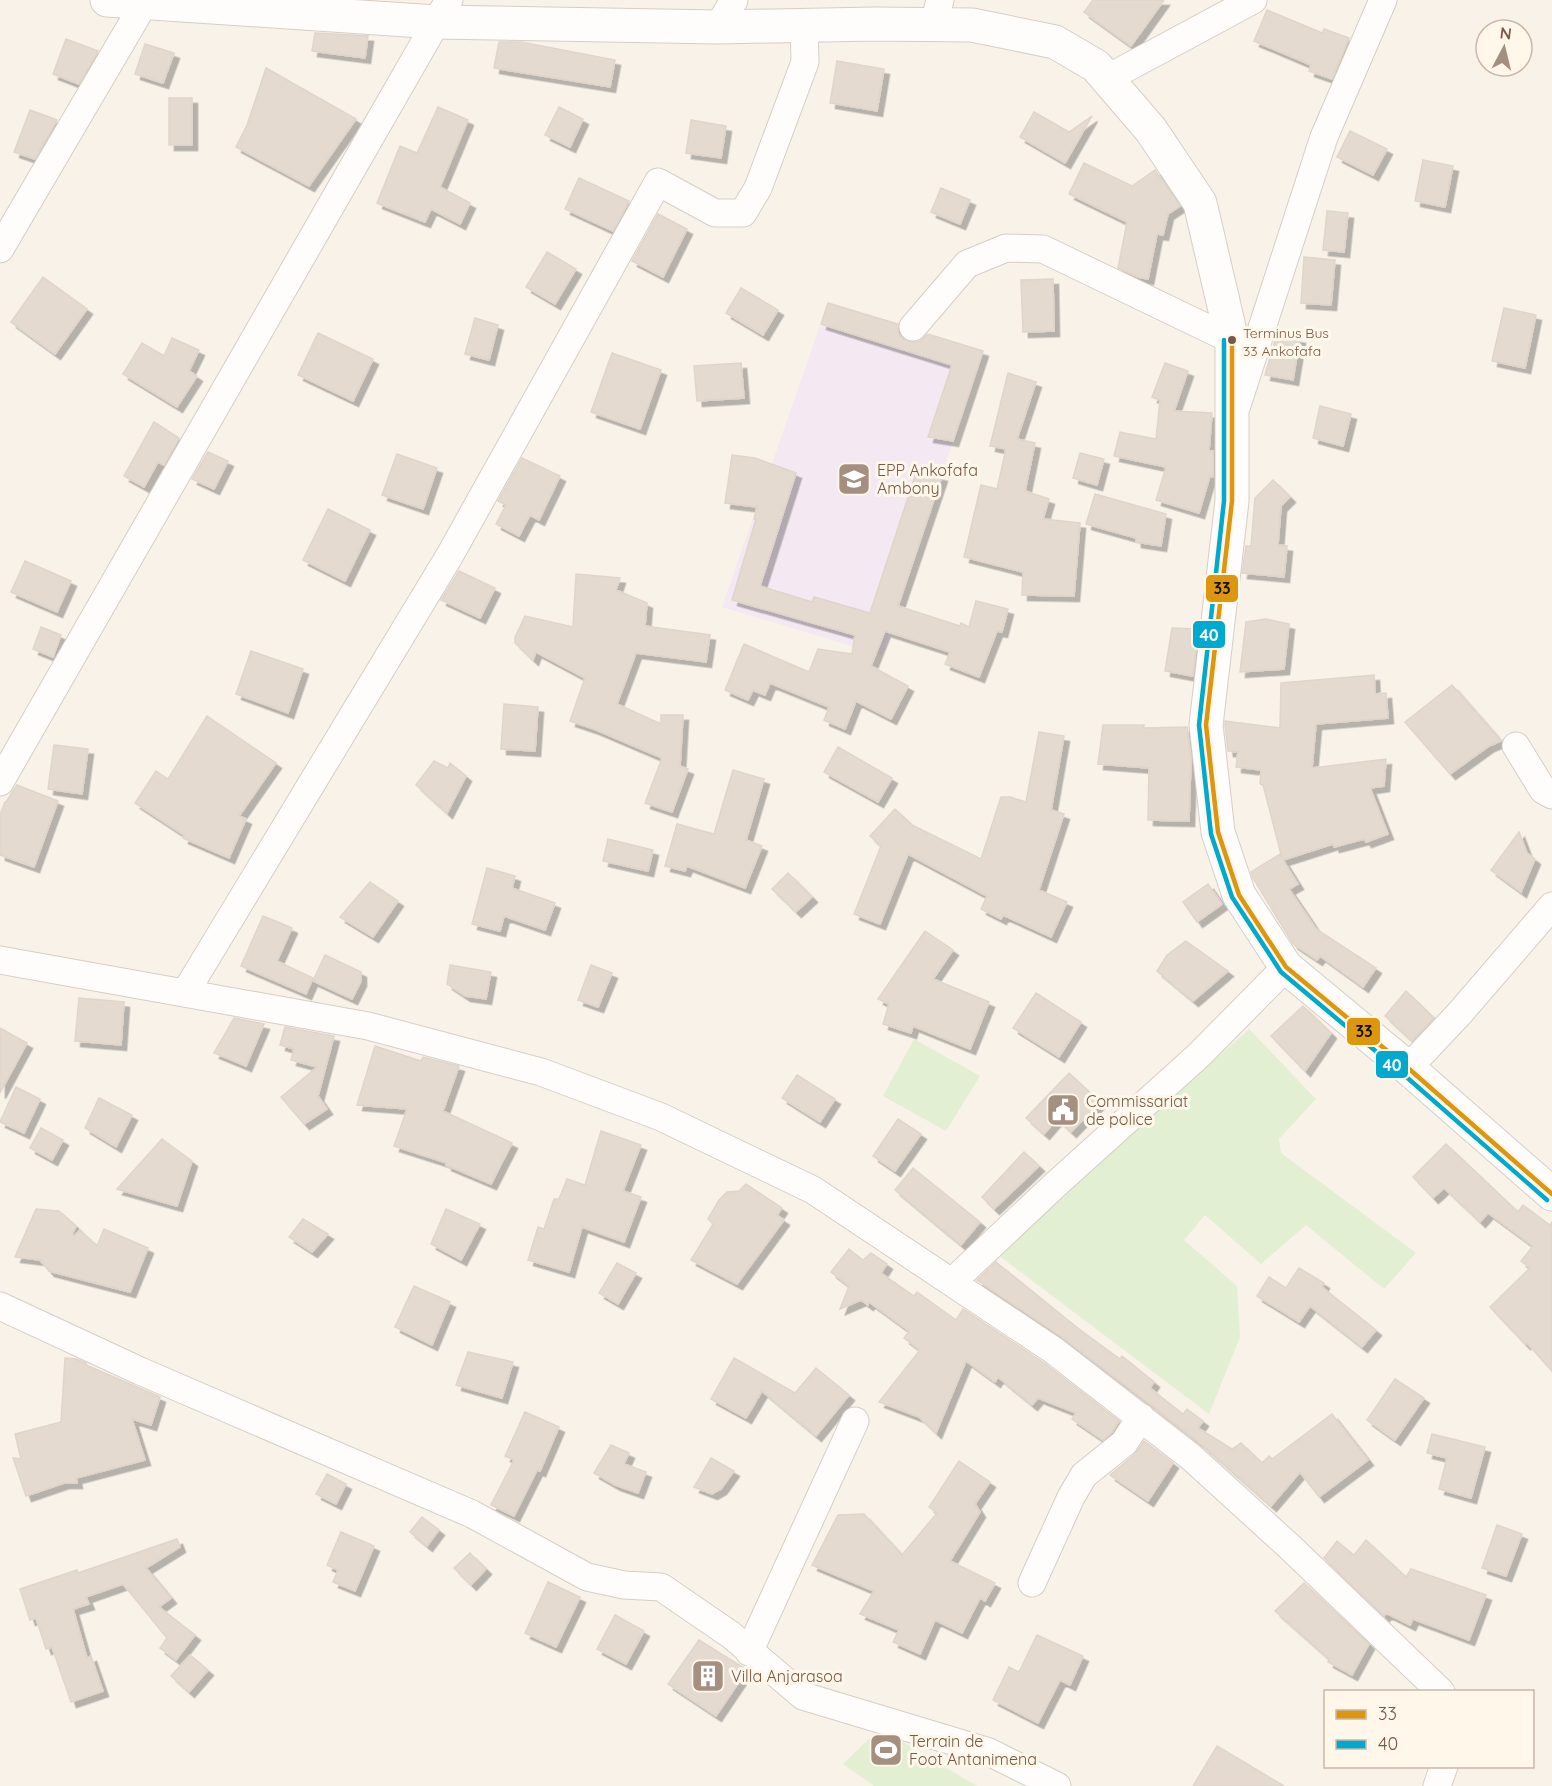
<svg xmlns="http://www.w3.org/2000/svg" width="1552" height="1786" font-family="Quicksand,sans-serif">
	<style>
		.education { fill: #f4e8f2 }
		.green { fill: #e3efd2 }
		.building { fill: #e5dad0; stroke: #e1d5cb; stroke-width: 1.5; filter: url(#shadow) }
		.lines { fill: none; stroke-linecap: round; stroke-linejoin: round }
		.minor-casing { stroke: #d6cec6; stroke-width: 29 }
		.tertiary-casing { stroke: #d6cec6; stroke-width: 35 }
		.minor { stroke: #fefdfc; stroke-width: 27 }
		.tertiary { stroke: #fefdfc; stroke-width: 33 }
		.bus-1-casing { stroke: #fff7ea; stroke-width: 9 }
		.bus-2-casing { stroke: #fff7ea; stroke-width: 9 }
		.bus-1 { stroke: #dd970e; stroke-width: 4.5 }
		.bus-2 { stroke: #00a9ce; stroke-width: 4.5 }
		.bus-dot { fill: #775947; stroke: #fff7ea; stroke-width: 2 }
		.labels { text-anchor: middle; stroke-width: 6; stroke-linejoin: round; paint-order: stroke }
		.bus-label { font-size: 14px; fill: #775947; stroke: #fff7ea; text-anchor: start }
		.poi-label { font-size: 16px; fill: #775947; stroke: #fff7ea; text-anchor: start }
		.line-badge { stroke: #fff7ea; stroke-width: 2 }
		.badge-label { font-size: 16px; text-anchor: middle; font-weight: bold; fill: #fff }
		.pale-badge-label { font-size: 16px; text-anchor: middle; font-weight: bold; fill: #111 }
	</style>
	<defs>
		<filter id="shadow"><feDropShadow dx="5.5" dy="5.5" stdDeviation="0" flood-color="#0004"/></filter>
	</defs>
	<rect width="100%" height="100%" fill="#f8f2e9"/>
	<path class="education" d="M828,303L983,351L882,655L722,607Z"/>
	<path class="green" d="M1249,1029L1316,1099L1279,1139L1281,1153L1416,1253L1384,1289L1306,1225L1261,1264L1205,1215L1184,1240L1237,1286L1240,1337L1209,1414L998,1255Z
		M914,1039L980,1076L946,1131L883,1096Z
		M881,1733L891,1735L977,1786H874L843,1764L873,1735Z"/>
	<path class="building" d="M1093,0H1164L1131,46L1084,12Z
		M1267,10L1322,33L1324,29L1349,38L1332,79L1309,71L1311,65L1254,41Z
		M315,33L368,36L365,58L312,51Z
		M66,39L98,51L79,84L53,74Z
		M499,42H521L615,60L610,87L494,68Z
		M145,44L174,53L163,83L135,74Z
		M837,61L884,69L877,111L830,103Z
		M266,68L356,119L309,186L236,147L247,125Z
		M169,98H192V145H169Z
		M438,107L468,120L440,187L470,203L460,224L431,209L425,222L377,203L400,146L417,153Z
		M559,107L583,119L570,147L545,135Z
		M30,110L57,120L35,159L14,152Z
		M1034,112L1069,132L1092,116L1065,163L1020,137Z
		M691,120L726,126L721,158L686,153Z
		M1350,131L1387,149L1373,175L1337,157Z
		M1423,160L1453,166L1445,207L1415,201Z
		M1084,163L1132,186L1155,170L1180,206L1168,214L1163,235L1157,234L1148,279L1138,277L1118,268L1127,222L1069,194Z
		M579,178L629,201L613,231L565,209Z
		M941,188L970,200L960,224L931,212Z
		M1327,211L1348,213L1344,252L1323,250Z
		M658,214L687,229L663,277L632,261Z
		M547,252L576,269L555,304L526,287Z
		M1304,257L1335,260L1331,305L1301,303Z
		M43,277L87,309L55,354L11,322Z
		M1053,279L1054,331L1023,332L1021,280Z
		M741,288L778,310L763,335L726,313Z
		M828,303L898,324V333L903,339L910,342H919L928,334L983,351L953,441L928,437L952,365L821,324Z
		M1504,308L1536,315L1525,368L1492,361Z
		M475,318L498,325L489,360L465,354Z
		M318,333L373,359L353,401L298,375Z
		M1277,334L1300,338L1293,380L1265,375Z
		M172,338L199,350L189,371L197,376L177,407L123,374L142,343L164,356Z
		M612,353L661,370L640,429L591,412Z
		M741,363L744,398L697,401L694,366Z
		M1165,363L1188,371L1174,411L1212,413L1209,451H1213V477L1210,476L1199,513L1156,500L1166,467L1114,456L1120,432L1156,439L1160,400L1152,397Z
		M1008,373L1036,382L1017,439L1035,443L1025,491L1049,499L1043,519L1080,523L1074,596L1022,595L1023,572L964,557L981,485L997,489L1006,449L990,446Z
		M1320,406L1351,414L1343,446L1313,438Z
		M154,422L179,438L164,465L158,462L144,487L124,476Z
		M208,452L228,461L214,489L192,479Z
		M1080,453L1104,459L1097,485L1073,478Z
		M397,454L437,468L423,509L382,495Z
		M732,455L755,458L796,473L760,586L812,602L814,597L870,613L917,470L942,476L898,606L960,626L961,623L969,627L976,601L1008,609L1002,632L997,631L979,677L945,664L950,652L885,631L871,666L908,686L891,719L856,701L845,729L824,720L829,707L770,683L765,695L753,690L748,700L725,690L744,644L809,672L818,649L852,654L855,635L732,600L756,519H754L757,507L725,503Z
		M522,458L560,476L539,520L530,515L519,536L496,524L506,505L498,501Z
		M1273,480L1290,497L1281,506L1278,545L1287,546L1284,577L1242,573L1246,546H1251L1255,498Z
		M1095,494L1166,514L1161,546L1136,542V538L1086,524Z
		M328,509L370,530L345,581L303,560Z
		M25,561L71,581L57,612L11,592Z
		M459,571L495,588L480,618L441,600Z
		M576,574L620,578L616,590L647,603L645,626L710,635L706,662L636,653L617,704L661,724V715H683L680,766L688,769L672,812L645,803L662,758L594,729L570,721L585,678L536,652L533,660L515,643V637L525,616L573,627Z
		M1266,619L1289,624L1284,669L1240,672L1246,622Z
		M41,627L61,635L53,657L33,649Z
		M1172,628L1198,629L1193,676L1165,671Z
		M251,651L303,669L288,713L236,694Z
		M1374,675L1375,694L1386,693L1388,718L1316,724L1312,768L1386,759L1384,786L1370,788L1388,834L1366,842L1364,839L1334,847L1333,844L1283,860L1298,884L1289,889L1316,929L1376,968L1363,987L1320,956L1317,960L1293,944L1253,878L1251,872L1280,854L1282,858L1263,785L1260,784L1261,770L1236,767L1238,752L1228,751L1225,725V721L1280,728L1281,683Z
		M1452,685L1501,741L1489,746L1450,774L1405,722Z
		M504,704L538,707L535,751L501,749Z
		M207,716L276,763L239,816L246,819L229,858L183,838L184,835L135,803L156,771L168,779Z
		M1103,725H1144L1143,728L1187,727L1191,758L1189,821L1148,820L1149,768L1098,764Z
		M1039,732L1064,736L1051,810L1064,814L1039,890L1067,902L1051,937L1003,915L1001,919L981,909L987,896L908,854L880,924L854,914L881,846L870,836L895,809L912,825L981,859L1001,797H1010L1026,802Z
		M54,745L88,749L82,794L48,789Z
		M838,747L892,778L878,802L824,772Z
		M434,761L448,768L450,763L466,776L447,813L416,785Z
		M733,770L764,779L746,840L762,846L745,888L687,866L685,871L665,866L677,824L714,834Z
		M17,785L58,801L34,867L0,855V815L5,802H6Z
		M1519,832L1527,853L1535,859L1521,892L1491,870Z
		M608,839L653,850L648,871L603,861Z
		M487,868L515,876L512,888L555,903L545,930L504,916L500,931L472,924Z
		M788,873L812,897L796,912L772,889Z
		M370,882L398,901L373,937L340,917Z
		M1208,884L1222,904L1197,922L1183,902Z
		M263,916L292,928L277,961L313,978L306,994L241,966Z
		M925,931L953,950L933,979L989,1002L970,1049L913,1026L911,1033L883,1024L889,1004L878,999Z
		M1186,941L1228,971L1193,1001L1157,971L1167,955Z
		M325,955L361,972V981L352,999L313,981Z
		M450,965L491,972L486,999L465,996L447,984Z
		M591,965L612,973L598,1007L578,1000Z
		M1406,991L1434,1018L1412,1041L1385,1016Z
		M1036,993L1081,1022L1059,1057L1013,1028Z
		M79,998L124,1002L121,1045L75,1041Z
		M1303,1006L1331,1033L1305,1071L1271,1036Z
		M234,1018L264,1024L246,1066L214,1053Z
		M285,1027L334,1036L318,1096L327,1109L304,1124L281,1097L317,1067L291,1060L294,1049L280,1045Z
		M0,1028L27,1043L0,1093Z
		M375,1046L421,1061L423,1057L459,1066L443,1111L512,1143L491,1184L446,1165L447,1163L394,1146L407,1109L357,1105Z
		M1069,1073L1100,1102L1071,1132L1057,1119L1044,1134L1026,1118Z
		M797,1075L835,1099L820,1122L782,1098Z
		M16,1087L40,1099L24,1133L0,1122Z
		M99,1098L132,1115L116,1147L85,1128Z
		M898,1119L921,1134L895,1171L873,1156Z
		M41,1128L63,1140L52,1160L30,1148Z
		M601,1131L641,1145L623,1191L641,1197L624,1242L582,1227L569,1272L528,1260L538,1227L544,1229L554,1199H559L567,1179L585,1185Z
		M162,1139L192,1161L177,1206L117,1189Z
		M1446,1144L1518,1212L1523,1205L1550,1225L1552,1222V1371L1527,1343L1525,1344L1490,1307L1530,1268L1521,1261L1533,1246L1488,1213L1480,1222L1444,1188L1433,1198L1413,1177Z
		M1024,1152L1039,1166L994,1209L982,1197Z
		M913,1168L980,1222L961,1245L895,1190Z
		M746,1184L782,1208L777,1215L784,1220L737,1284L691,1260L713,1224L708,1219L719,1200L727,1192L739,1191Z
		M36,1209L59,1211L76,1226L72,1235L74,1236L80,1230L97,1246L104,1229L148,1248L130,1292L49,1271L40,1260L15,1257Z
		M446,1209L480,1224L461,1260L431,1244Z
		M303,1219L328,1234L312,1252L289,1237Z
		M849,1249L863,1260L871,1253L887,1264L881,1273L914,1296L917,1292L956,1320L963,1309L1044,1363L1119,1421L1112,1432L1103,1440L1072,1419L1076,1413L1038,1398L1032,1405L998,1377L995,1382L966,1361L936,1433L919,1417L879,1402L920,1350L904,1338L909,1331L869,1302L868,1305L861,1300L840,1309L849,1286L831,1272Z
		M996,1262L1079,1329L1120,1359L1122,1356L1154,1382L1150,1388L1183,1414L1187,1409L1203,1421L1198,1428L1232,1449L1241,1443L1262,1463L1269,1456L1272,1459L1332,1414L1368,1460L1319,1497L1300,1472L1271,1506L1202,1445L1150,1404L1062,1337L977,1280Z
		M617,1263L636,1273L618,1304L599,1293Z
		M1299,1268L1324,1283L1322,1287L1376,1330L1362,1347L1310,1306L1299,1322L1257,1296L1269,1277L1286,1288Z
		M414,1286L450,1302L432,1345L395,1327Z
		M468,1352L513,1362L502,1398L456,1385Z
		M65,1358L76,1359L86,1363V1365L160,1397L151,1425L132,1419L145,1460L76,1478L77,1483H64L26,1496L13,1458L21,1459L15,1434L61,1422Z
		M734,1358L795,1393L816,1368L849,1395L816,1436L762,1391L746,1418L711,1399Z
		M1395,1379L1424,1398L1395,1440L1367,1420Z
		M525,1412L559,1427L540,1471L537,1470L514,1516L491,1505L514,1460L505,1456Z
		M1432,1434L1485,1447L1471,1498L1439,1489L1447,1458L1427,1453Z
		M1144,1441L1173,1463L1148,1501L1110,1475L1134,1455Z
		M611,1445L629,1453L624,1464L646,1472L638,1493L615,1485L594,1473Z
		M711,1458L734,1471L721,1489L712,1494L694,1487Z
		M959,1461L990,1482L975,1504L980,1512L950,1561L995,1583L985,1601L980,1598L962,1633L935,1620L920,1654L893,1642L899,1630L860,1614L874,1591L812,1565L838,1515L864,1514L902,1555L937,1513L929,1507Z
		M327,1474L346,1484L336,1504L316,1494Z
		M422,1517L439,1530L427,1546L410,1532Z
		M1497,1525L1522,1534L1506,1576L1482,1568Z
		M341,1532L374,1546L355,1591L333,1582L338,1570L327,1565Z
		M177,1539L180,1547L146,1568L171,1598L159,1607L195,1635L176,1660L160,1648L167,1638L123,1584L86,1597L89,1604L73,1609L87,1658L91,1656L103,1691L71,1702L52,1647L46,1649L36,1618L30,1620L20,1589L77,1570L78,1573Z
		M1366,1540L1406,1577L1411,1569L1486,1595L1469,1640L1413,1619L1410,1625L1386,1613L1384,1616L1324,1558L1337,1541L1354,1555Z
		M470,1553L486,1569L471,1585L454,1568Z
		M548,1582L580,1597L556,1647L525,1633Z
		M1304,1583L1369,1644L1352,1675L1328,1662L1329,1659L1275,1611Z
		M615,1615L644,1631L626,1664L597,1649Z
		M1037,1635L1083,1656L1070,1685L1060,1680L1038,1723L993,1700L1009,1667L1019,1672Z
		M699,1640L747,1670L716,1716L668,1684Z
		M190,1655L208,1670L189,1692L171,1676Z
		M1217,1746L1284,1786H1193Z"/>
	<g class="lines">
		<defs>
			<path id="minor" d="M934,25L940,0
				M718,27L734,0
				M1108,78L1253,0
				M0,249L145,2
				M913,327L967,264L1006,248L1043,249L1232,340
				M1237,405L1324,137L1383,0
				M1516,746L1543,790L1552,795
				M0,782L449,0
				M0,960L368,1026L541,1072L661,1117L813,1190L1053,1350L1191,1457L1292,1549L1441,1692
				M185,993L450,555L658,182L715,213H743L758,188L805,62L804,25
				M1408,1068L1459,1014L1552,906
				M952,1282L1055,1185L1199,1055L1286,967
				M0,1306L140,1371L472,1514L587,1577L624,1585L661,1587L731,1635L803,1696L989,1752L1057,1786
				M1032,1583L1071,1497L1084,1475L1124,1443L1141,1417
				M749,1652L855,1421
				M1437,1786L1444,1766"/>
			<path id="tertiary" d="M107,0L436,22L718,27L874,24L972,25L1055,42L1096,66L1151,130L1200,203L1232,340V501L1206,725L1218,832L1239,895L1286,967L1408,1068L1552,1194"/>
		</defs>
		<use href="#minor" class="minor-casing"/>
		<use href="#tertiary" class="tertiary-casing"/>
		<use href="#minor" class="minor"/>
		<use href="#tertiary" class="tertiary"/>
		<defs>
			<path id="bus-1" d="M1232,340V501L1206,725L1218,832L1239,895L1286,967L1408,1068L1552,1194"/>
			<path id="bus-2" d="M1224,340V501L1199,725L1211,834L1232,897L1281,972L1403,1074L1547,1200"/>
		</defs>
		<use href="#bus-1" class="bus-1-casing"/>
		<use href="#bus-2" class="bus-2-casing"/>
		<use href="#bus-1" class="bus-1"/>
		<use href="#bus-2" class="bus-2"/>
	</g>
	<defs>
		<symbol id="school-square" viewBox="-11 -11 22 22"><rect x="-9" y="-9" width="18" height="18" rx="4" fill="#a48f80" stroke="#fff7ea"/><path d="M0-5L7-2L0 1L-7-2ZM-4 1L0 2.5L4 1V4Q0 6-4 4Z" fill="#fff"/></symbol>
		<symbol id="civic-square" viewBox="-11 -11 22 22"><rect x="-9" y="-9" width="18" height="18" rx="4" fill="#a48f80" stroke="#fff7ea"/><path d="M-.6-6.5H3V-4.5H.6V-3L4-1V1h2V6H-6V1h2V-1L-.6-3ZM-1.2 2.5V6h2.4V2.5Z" fill="#fff"/></symbol>
		<symbol id="building-square" viewBox="-11 -11 22 22"><rect x="-9" y="-9" width="18" height="18" rx="4" fill="#a48f80" stroke="#fff7ea"/><path d="M-4-6H4V6H1V3H-1V6H-4ZM-2.5-4.3h1.7v1.8h-1.7ZM.8-4.3h1.7v1.8H.8ZM-2.5-1h1.7V.8h-1.7ZM.8-1h1.7V.8H.8Z" fill="#fff"/></symbol>
		<symbol id="stadium-square" viewBox="-11 -11 22 22"><rect x="-9" y="-9" width="18" height="18" rx="4" fill="#a48f80" stroke="#fff7ea"/><path d="M0-5a6.5 5 0 1 0 0 10a6.5 5 0 1 0 0-10ZM-3.5-1.8h7v3.6h-7Z" fill="#fff"/></symbol>
	</defs>
	<g fill-rule="evenodd">
		<use href="#school-square" x="835" y="460" width="38" height="38"/>
		<use href="#civic-square" x="1044" y="1091" width="38" height="38"/>
		<use href="#building-square" x="689" y="1657" width="38" height="38"/>
		<use href="#stadium-square" x="867" y="1731" width="38" height="38"/>
	</g>
	<circle class="bus-dot" cx="1232" cy="340" r="5"/>
	<g class="labels">
		<g class="bus-label">
			<text x="1243" y="338">Terminus Bus<tspan x="1243" dy="18">33 Ankofafa</tspan></text>
		</g>
		<g class="poi-label">
			<text x="877" y="476">EPP Ankofafa<tspan x="877" dy="18">Ambony</tspan></text>
			<text x="1086" y="1107">Commissariat<tspan x="1086" dy="18">de police</tspan></text>
			<text x="731" y="1682">Villa Anjarasoa</text>
			<text x="909" y="1747">Terrain de<tspan x="909" dy="18">Foot Antanimena</tspan></text>
		</g>
	</g>
	<g class="line-badge">
		<rect x="1205" y="574" width="34" height="29" rx="6" fill="#dd970e"/>
		<rect x="1192" y="620" width="34" height="29" rx="6" fill="#00a9ce"/>
		<rect x="1346" y="1017" width="35" height="29" rx="6" fill="#dd970e"/>
		<rect x="1375" y="1050" width="34" height="29" rx="6" fill="#00a9ce"/>
	</g>
	<g class="badge-label">
		<text x="1209" y="641">40</text>
		<text x="1392" y="1071">40</text>
	</g>
	<g class="pale-badge-label">
		<text x="1222" y="594">33</text>
		<text x="1364" y="1037">33</text>
	</g>
	<rect x="1324" y="1690" width="210" height="78" fill="#fff7ea" stroke="#c9b8a9" stroke-width="1.5"/>
	<rect x="1336" y="1710" width="30" height="9" fill="#dd970e" stroke="#c9b8a9" stroke-width="1.5"/>
	<text x="1378" y="1720" font-size="18" fill="#775947">33</text>
	<rect x="1336" y="1740" width="30" height="9" fill="#00a9ce" stroke="#c9b8a9" stroke-width="1.5"/>
	<text x="1378" y="1750" font-size="18" fill="#775947">40</text>
	<g transform="translate(1504 48) rotate(7)"><circle r="28" fill="#fff7ea" stroke="#c9b8a9" stroke-width="1.5"/>
	<path d="M0-4.5L10 22L0 15L-10 22Z" fill="#a48f80"/>
	<text y="-9" font-size="16" font-weight="bold" text-anchor="middle" fill="#775947">N</text>
	</g>
</svg>
